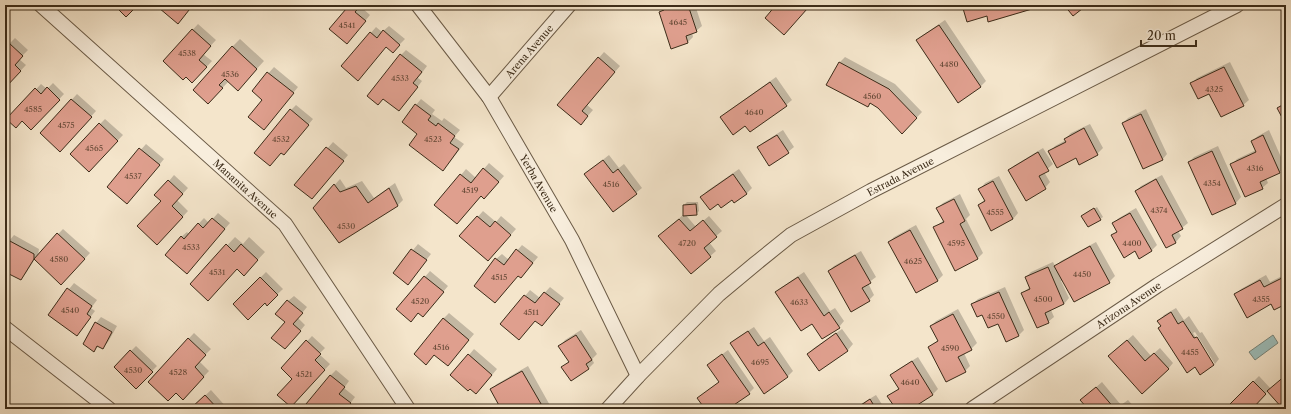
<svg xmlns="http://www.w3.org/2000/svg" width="1291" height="414" font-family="'Libre Caslon Text',serif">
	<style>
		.water { fill: #9cbebb; stroke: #76847a }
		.shadow { fill: #0003 }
		.building { fill: #df9f8e; stroke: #3c2c19 }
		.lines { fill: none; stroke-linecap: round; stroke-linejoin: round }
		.street-casing { stroke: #6a5a46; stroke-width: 16 }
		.street { stroke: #f8eedd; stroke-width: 14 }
		.labels { text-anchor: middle; stroke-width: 3; stroke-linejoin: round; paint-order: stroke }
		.number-label { font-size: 8px; fill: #654936 }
		.street-label { font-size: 10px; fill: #3c2c19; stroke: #f8eedd }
	</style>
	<rect width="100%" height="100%" fill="#f4e5cb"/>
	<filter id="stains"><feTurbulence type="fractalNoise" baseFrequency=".005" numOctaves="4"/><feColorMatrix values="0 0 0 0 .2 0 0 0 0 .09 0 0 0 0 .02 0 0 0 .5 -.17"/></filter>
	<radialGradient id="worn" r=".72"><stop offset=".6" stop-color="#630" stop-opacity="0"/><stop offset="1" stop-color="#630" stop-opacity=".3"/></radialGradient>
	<path class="water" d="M1273,335L1278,343L1255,360L1249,352Z"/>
	<path class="shadow" d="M342,5H361L360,6L370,15L352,37L347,9Z
		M664,5H695L702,26L696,31L692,32L693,37L688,42L672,48L660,13L665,8Z
		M777,5H810L789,28Z
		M945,20L986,81L981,86L958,101L917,41L923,35Z
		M198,24L216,40L203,54L212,61L198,76H186L164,61Z
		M389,26L405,39L398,46H386L342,66L376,27L382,32Z
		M15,38L28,50L19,59L26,65L5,87V48Z
		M240,39L264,61L246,81H229L208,103L232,47Z
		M406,50L427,66L418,78L422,81L404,105L401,55Z
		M604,52L620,66L587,105L593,110L586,118L558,105Z
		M845,57L895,84L922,112L902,133L879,107L871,103L867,106L840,62Z
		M1230,62L1249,100L1243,105L1191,84L1197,78Z
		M274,67L298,87L269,123L264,100L253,91Z
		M776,77L792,100L786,105L722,117L727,112Z
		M53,83L64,94L31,129L22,120L8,119L41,84L47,89Z
		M77,94L96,111L65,145L41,133Z
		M421,99L435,110L432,114L442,121L444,118L460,130L454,137L464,144L448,164L419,134L416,105Z
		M296,105L313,119L289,148L282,152L270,165L291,110Z
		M1146,109L1167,154L1162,160L1123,123L1128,118Z
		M105,119L123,135L94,165L100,124Z
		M1090,124L1103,148L1097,154L1076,157L1050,152L1055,146L1066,140L1065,139L1071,133Z
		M783,130L794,147L788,152L759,147L764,142Z
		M1269,130L1285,166L1280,172L1266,178L1268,183L1262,188L1231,165L1237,159L1256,150L1252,141L1258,136Z
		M333,142L348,155L312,198L296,185Z
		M146,144L164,159L133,197L108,187Z
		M1218,146L1241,197L1236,203L1213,213L1189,162L1194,157Z
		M1043,148L1053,164L1044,172L1050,182L1045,188L1009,170L1015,165Z
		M609,155L619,168L624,164L642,188L613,211L591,169Z
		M489,163L504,176L489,193L436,205L466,169L476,178Z
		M739,169L752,188L747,193L734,202L732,199L719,203L702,197L707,191Z
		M174,175L188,188L177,200L188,211L163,238L162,201L169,181Z
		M1162,175L1188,223L1178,231L1181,236L1176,242L1167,247L1136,191L1141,186Z
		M999,176L1018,213L1013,219L979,205L985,199L980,189L985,183Z
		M340,179L346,188L362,181L374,198L395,183L403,200L398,205L314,208Z
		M960,194L970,215L966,219L983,253L978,258L956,269L935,227L944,220L938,208L943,203Z
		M687,202H698L699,211L696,214H685L696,227L709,216L722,231L709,242L716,251L691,273L665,231L684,214V205Z
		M1097,207L1103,217L1100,219L1082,216Z
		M1136,208L1157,245L1152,250L1140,258L1135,250L1113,235L1118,231L1113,223L1119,218Z
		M483,211L496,222L501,216L516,229L493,255L461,236Z
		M218,213L230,223L192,267L181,237L187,232L189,234L204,218L209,223Z
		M916,225L943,275L938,280L917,292L889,242L894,237Z
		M63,229L90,253L67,278L35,259L26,273L21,279L5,271V248L9,241L14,235L39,249L38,255Z
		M235,237L243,244L249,237L265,252L251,267L237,268L191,284Z
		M1096,242L1115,276L1109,282L1061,281L1069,298L1064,304L1051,310L1054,317L1048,322L1022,293L1030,287L1026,277L1031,272L1053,262L1055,266L1061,261Z
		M418,244L431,254L408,283L394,273Z
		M522,245L538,257L521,277L518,275L495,302L496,259L502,254L509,260Z
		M861,251L876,277L868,283L874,295L869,300L829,271L834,266Z
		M430,271L448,286L428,310L419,312L411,321L397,309Z
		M266,272L283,289L267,304L265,302L234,304Z
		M804,272L830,311L835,308L844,321L839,327L812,323L777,292L782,287Z
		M1286,274V303H1271L1235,294L1241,289L1266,275L1270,282Z
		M74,283L97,300L91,308L95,311L77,335L49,314Z
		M550,287L564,298L547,319L536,320L519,339L525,296L530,290L540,298Z
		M1005,287L1024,330L1018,336L983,313L972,304L978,299Z
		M294,296L307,307L298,318L305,325L290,343L286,322L288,301Z
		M1176,308L1184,320L1189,316L1200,333L1202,332L1219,359L1215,364L1195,332L1193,333L1213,365L1195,366L1162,326L1159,321L1164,315Z
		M958,309L977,343L971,349L964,353L970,366L965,371L929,347L938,340L931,326L936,321Z
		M449,313L474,334L453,359L435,354L426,364L443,319Z
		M101,317L117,326L108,342L103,348L99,346L94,350L96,323Z
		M754,327L764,341L770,337L793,371L787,377L732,344L737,338Z
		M842,329L853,344L848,350L820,370L809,354L814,348Z
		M581,330L597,354L592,359L594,363L589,368L571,380L563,367L569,361L560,346L565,340Z
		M194,333L211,349L199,361L209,371L188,393L176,391L149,381Z
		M1133,335L1151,356L1160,348L1173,363L1168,369L1115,351Z
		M312,336L325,348L319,354L330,364L296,401L293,379L282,368Z
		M136,346L157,366L136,387L115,367Z
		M474,349L497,369L482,387L469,355Z
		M728,350L754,388L749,393L726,409H706L698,398L720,381L708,365Z
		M918,357L938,389L933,394L909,409H897L889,396L899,388L891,376L897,370Z
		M528,366L552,409H512L510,406L503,409L491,389L497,384Z
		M336,370L349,381L344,388L355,397L346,409H313L330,376Z
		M1259,376L1271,389L1286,376V409H1284L1268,391L1257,402L1262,409H1226Z
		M1102,382L1121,405L1128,400L1136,409H1089L1087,395Z
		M211,390L228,409H191Z
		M876,395L885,409H855L858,406Z
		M490,404L494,409H483Z
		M761,406L763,409H756Z
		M1056,406L1059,409H1053Z"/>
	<path class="building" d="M114,5H138L126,17Z
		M161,5H193L178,24L159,8Z
		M341,5H361L355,12L366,21L347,44L329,29L346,9Z
		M663,5H688L697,32L686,36L688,43L671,49L659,12L664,10Z
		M776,5H803L807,9L784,35L765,18Z
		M962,5H1031L1032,9L988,22L987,16L967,22Z
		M1064,5H1087L1073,16Z
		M939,25L981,87L958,103L916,40Z
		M192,29L211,46L199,60L207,67L192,83L186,77L183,80L163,61Z
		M383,30L400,45L393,53L386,47L358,81L341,66L370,32L377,38Z
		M9,43L23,56L15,65L21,71L5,88V47Z
		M232,46L257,69L238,91L225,79L219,85L223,88L208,104L193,90Z
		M400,54L422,72L413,83L418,87L399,111L383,99L378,105L367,96Z
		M598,57L615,72L582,111L588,116L581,125L557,105Z
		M839,62L889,89L917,118L902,134L878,108L870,103L868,107L826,85Z
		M1224,67L1244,106L1221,117L1209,94L1198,99L1190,83Z
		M267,72L294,93L264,130L248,117L262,100L252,91Z
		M770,82L787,106L750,132L745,126L733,135L720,117Z
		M47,87L60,100L31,130L22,121L16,128L6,119L35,88L41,94Z
		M71,99L92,117L60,152L40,133Z
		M1286,103V125L1277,108Z
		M415,104L431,116L428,120L436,126L438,123L455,136L450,143L459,149L443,171L409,145L417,134L402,122Z
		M290,109L309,125L284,155L281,153L270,166L254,153Z
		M1141,114L1163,160L1143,169L1122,123Z
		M99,123L118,141L89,172L70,154Z
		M1084,128L1098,155L1079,165L1076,158L1057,168L1048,151L1066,142L1064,139Z
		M777,135L789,153L769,166L757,147Z
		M1263,135L1280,173L1260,182L1263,189L1245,197L1230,164L1256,152L1251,141Z
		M326,147L344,161L312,199L294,185Z
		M139,148L160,165L127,204L107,187Z
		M1212,151L1236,204L1212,215L1188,162Z
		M1038,152L1049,171L1039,176L1046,189L1026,201L1008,170Z
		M603,160L613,173L618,169L637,194L613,212L584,174Z
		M483,168L499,182L484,199L481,196L457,224L434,205L460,174L471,183Z
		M733,174L747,194L734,203L732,200L721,208L718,204L710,210L700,197Z
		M1156,179L1183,229L1172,235L1176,243L1166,248L1135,191Z
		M168,180L183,194L172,206L183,217L157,245L137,226L161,201L154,195Z
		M993,181L1013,219L991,231L978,205L985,201L978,189Z
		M334,184L340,192L356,186L368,203L389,188L398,206L339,243L313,208Z
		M954,199L965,221L960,224L978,259L955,271L933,227L944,222L936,208Z
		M696,204L697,215L683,216V205Z
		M1094,208L1101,220L1088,227L1081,216Z
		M1130,213L1152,251L1139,259L1135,251L1124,258L1111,235L1117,232L1112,223Z
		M477,216L490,227L495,221L511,235L488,261L459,236Z
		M212,218L225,229L187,274L165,255L181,236L184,239L198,223L203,228Z
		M679,219L690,231L703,220L717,237L704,248L711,257L691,274L658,236Z
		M910,230L938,281L916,293L888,242Z
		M57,233L85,259L61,285L34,259Z
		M8,240L34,254V259L21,280L5,272V246Z
		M226,244L234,252L241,244L258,260L244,276L237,269L208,301L190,284Z
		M1090,246L1110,283L1074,302L1054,266Z
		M411,249L427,260L408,285L393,273Z
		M516,249L533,263L521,278L518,276L495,303L474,286L495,258L504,265Z
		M855,255L871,283L862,288L870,301L851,312L828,271Z
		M1048,267L1064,304L1045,313L1049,323L1037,328L1021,293L1030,289L1025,277Z
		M424,276L444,292L423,317L418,313L411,322L396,309Z
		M1286,276V304L1274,310L1271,304L1247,318L1234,294L1260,280L1264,287Z
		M260,277L278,295L267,306L265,303L248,320L233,304Z
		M798,277L824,316L829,312L840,328L822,339L812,324L801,331L775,292Z
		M67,288L92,306L87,314L91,317L77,336L48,315Z
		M544,292L560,304L542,326L535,321L519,340L500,324L524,295L535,303Z
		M999,292L1019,336L1006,342L998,324L988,328L982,315L977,317L971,304Z
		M287,300L303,313L293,324L301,331L285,349L271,338L285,322L275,314Z
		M1171,312L1178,324L1183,321L1194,338L1197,337L1214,365L1200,375L1195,367L1187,373L1158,328L1161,326L1157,321Z
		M953,314L972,350L958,357L966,372L946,382L928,347L938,341L930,326Z
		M443,318L469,340L448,366L434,355L426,365L414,354Z
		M95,322L112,332L103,349L97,346L94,352L83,344Z
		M748,331L758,346L764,342L788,377L764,394L730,343Z
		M836,333L848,351L819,371L807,354Z
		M576,335L592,360L586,364L589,369L571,381L561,367L569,362L558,346Z
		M188,338L206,355L195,367L204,377L183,400L176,393L168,401L148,382Z
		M306,340L321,354L315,360L325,370L291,407L277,395L292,379L281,368Z
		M1127,340L1145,361L1154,353L1169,369L1142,394L1108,356Z
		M130,350L153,372L136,389L114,367Z
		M468,354L492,375L476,394L470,389L468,391L450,375Z
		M722,354L750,394L728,409H705L697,398L719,382L707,365Z
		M912,361L933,395L911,409H896L887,396L899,389L890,375Z
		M522,371L544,409H511L510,407L506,409H501L490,389Z
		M330,375L345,387L339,394L351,403L346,409H312L306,404Z
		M1286,375V409H1283L1267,391Z
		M1253,381L1266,394L1252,409H1225Z
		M1096,387L1115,409H1088L1080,400Z
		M205,395L218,409H190Z
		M870,399L876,409H855Z"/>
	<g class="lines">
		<defs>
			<g id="street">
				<path id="s1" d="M41,5L285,224L408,409"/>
				<path id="s2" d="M418,5L489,97L572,240L638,376"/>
				<path id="s3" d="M489,97L569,5"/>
				<path d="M5,328L109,409"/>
				<path id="s4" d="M608,409L638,376L719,294L755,264L791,235L871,191L1237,5"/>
				<path id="s5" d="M972,409L1158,285L1286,205"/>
			</g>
		</defs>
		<use href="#street" class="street-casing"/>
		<use href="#street" class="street"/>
	</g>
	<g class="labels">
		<g class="number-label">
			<text x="678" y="25">4645</text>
			<text x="347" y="28">4541</text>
			<text x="187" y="56">4538</text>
			<text x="949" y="67">4480</text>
			<text x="230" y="77">4536</text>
			<text x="400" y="81">4533</text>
			<text x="1214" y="92">4325</text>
			<text x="872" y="99">4560</text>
			<text x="33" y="112">4585</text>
			<text x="754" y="115">4640</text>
			<text x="66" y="128">4575</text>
			<text x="281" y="142">4532</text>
			<text x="433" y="142">4523</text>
			<text x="94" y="151">4565</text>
			<text x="1255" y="171">4316</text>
			<text x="133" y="179">4537</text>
			<text x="1212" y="186">4354</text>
			<text x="611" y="187">4516</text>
			<text x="470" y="193">4519</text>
			<text x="1159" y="213">4374</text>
			<text x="995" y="215">4555</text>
			<text x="346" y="229">4530</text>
			<text x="687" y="246">4720</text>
			<text x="956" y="246">4595</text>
			<text x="1132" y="246">4400</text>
			<text x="191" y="250">4533</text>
			<text x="59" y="262">4580</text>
			<text x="913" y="264">4625</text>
			<text x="217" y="275">4531</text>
			<text x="1082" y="277">4450</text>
			<text x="499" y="280">4515</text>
			<text x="1043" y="302">4500</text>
			<text x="1261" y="302">4355</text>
			<text x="420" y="304">4520</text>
			<text x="799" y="305">4633</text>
			<text x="70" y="313">4540</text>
			<text x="531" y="315">4511</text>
			<text x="996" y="319">4550</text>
			<text x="441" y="350">4516</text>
			<text x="950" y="351">4590</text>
			<text x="1190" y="355">4455</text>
			<text x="760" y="365">4695</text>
			<text x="133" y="373">4530</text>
			<text x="178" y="375">4528</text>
			<text x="304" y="377">4521</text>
			<text x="910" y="385">4640</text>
		</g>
		<g class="street-label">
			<text dy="4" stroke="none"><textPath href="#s3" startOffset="61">Arena Avenue</textPath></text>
			<text dy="4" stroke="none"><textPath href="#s4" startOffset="377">Estrada Avenue</textPath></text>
			<text dy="4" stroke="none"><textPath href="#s2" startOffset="216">Yerba Avenue</textPath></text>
			<text dy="4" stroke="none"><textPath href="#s1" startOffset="275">Mananita Avenue</textPath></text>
			<text dy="4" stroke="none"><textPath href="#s5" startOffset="188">Arizona Avenue</textPath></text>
		</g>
	</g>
	<rect width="1291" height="414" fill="none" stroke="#f4e5cb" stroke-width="20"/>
	<rect x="6" y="6" width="1279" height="402" fill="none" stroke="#3c2c19" stroke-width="2"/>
	<rect x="10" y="10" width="1271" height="394" fill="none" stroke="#3c2c19"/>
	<path d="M1141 40v6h55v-6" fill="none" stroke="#3c2c19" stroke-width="2"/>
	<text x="1147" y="40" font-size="12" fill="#3c2c19" stroke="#f8eedd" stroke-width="3" paint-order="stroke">20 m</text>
	<rect width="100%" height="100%" filter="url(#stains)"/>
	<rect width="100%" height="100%" fill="url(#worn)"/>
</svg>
